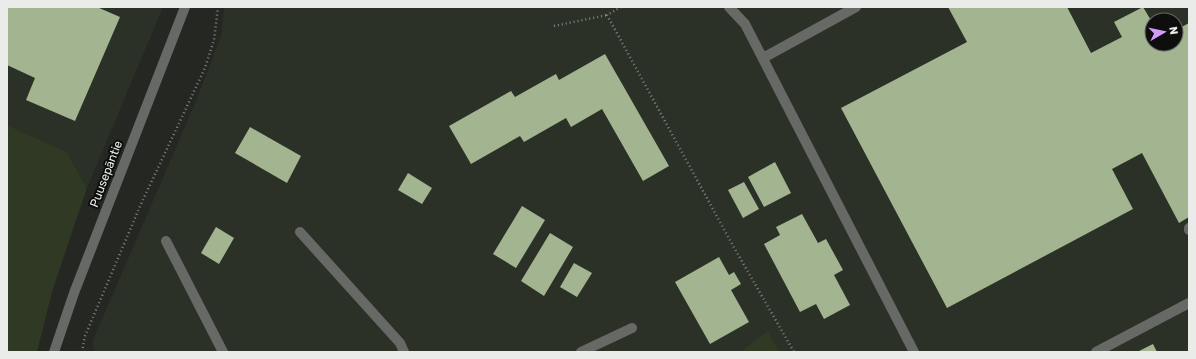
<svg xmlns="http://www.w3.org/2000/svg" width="1196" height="359" font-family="Rubik,sans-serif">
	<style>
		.built { fill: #2c3127; fill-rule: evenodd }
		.green { fill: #303923 }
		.building { fill: #a3b490 }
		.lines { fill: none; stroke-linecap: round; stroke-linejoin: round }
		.path { stroke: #818480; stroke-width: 2.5; stroke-dasharray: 1 3; stroke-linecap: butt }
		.lane { stroke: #676966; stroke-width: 10 }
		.street { stroke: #676966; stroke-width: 10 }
		.labels { text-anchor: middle; stroke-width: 4; stroke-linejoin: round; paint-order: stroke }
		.street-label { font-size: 12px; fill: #eaece9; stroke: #0e0f0d }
	</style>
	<rect width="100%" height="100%" fill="#242722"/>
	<path class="built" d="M7,7H163L87,188L67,152L7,125Z
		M224,7H1189V352H94L93,340L196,101L221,36ZM1152,20H1176V44H1152Z"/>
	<path class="green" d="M7,125L67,152L87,188L52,292L37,352H7Z
		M768,331L779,352H740Z"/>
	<path class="building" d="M7,7H97L120,17L75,121L26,100L35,78L7,65Z
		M948,7H1067L1091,53L1122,37L1114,22L1143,7L1152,22V44H1176V30L1189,23V217L1179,223L1142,153L1112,169L1133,209L947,308L841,108L967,42Z
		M605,54L669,166L643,181L602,109L571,127L566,118L524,142L520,136L471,164L449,126L511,91L515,97L556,74L559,80Z
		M250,127L301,156L287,183L235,153Z
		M775,162L791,193L764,207L748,177Z
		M408,173L432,188L422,204L398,190Z
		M744,182L759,209L743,218L728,190Z
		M522,206L545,220L516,268L493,254Z
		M802,214L818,243L826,239L843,270L834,275L850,305L824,319L816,304L800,312L764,244L780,235L776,227Z
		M216,227L234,238L219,264L201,253Z
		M550,233L573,247L544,296L521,281Z
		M719,257L729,275L734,272L741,284L731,290L749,322L710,344L675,282Z
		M574,263L592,273L577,297L560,287Z
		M1153,344L1157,352H1137Z"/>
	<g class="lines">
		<path class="path" d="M621,7L607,15L732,244L794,352
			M554,26L607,15
			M82,352L85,336L141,204L205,68L214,40L218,7"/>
		<path class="lane" d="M729,7L745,24L914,352
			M763,58L856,7
			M1189,228V230
			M300,232L400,343L404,352
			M166,241L223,352
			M581,352L632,328
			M1096,352L1189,303"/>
		<path class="street" d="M54,352L74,293L185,7"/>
	</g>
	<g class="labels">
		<g class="street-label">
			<text transform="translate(106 174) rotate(-69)" y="4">Puusepäntie</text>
		</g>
	</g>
	<rect width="1196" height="359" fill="none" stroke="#eaece9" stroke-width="16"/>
	<g transform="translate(1164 32) rotate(81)"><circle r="19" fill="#0e0f0d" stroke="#666765"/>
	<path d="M0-3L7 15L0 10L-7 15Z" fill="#d09dfe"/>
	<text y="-6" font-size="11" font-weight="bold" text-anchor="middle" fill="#eaece9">N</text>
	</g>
</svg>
